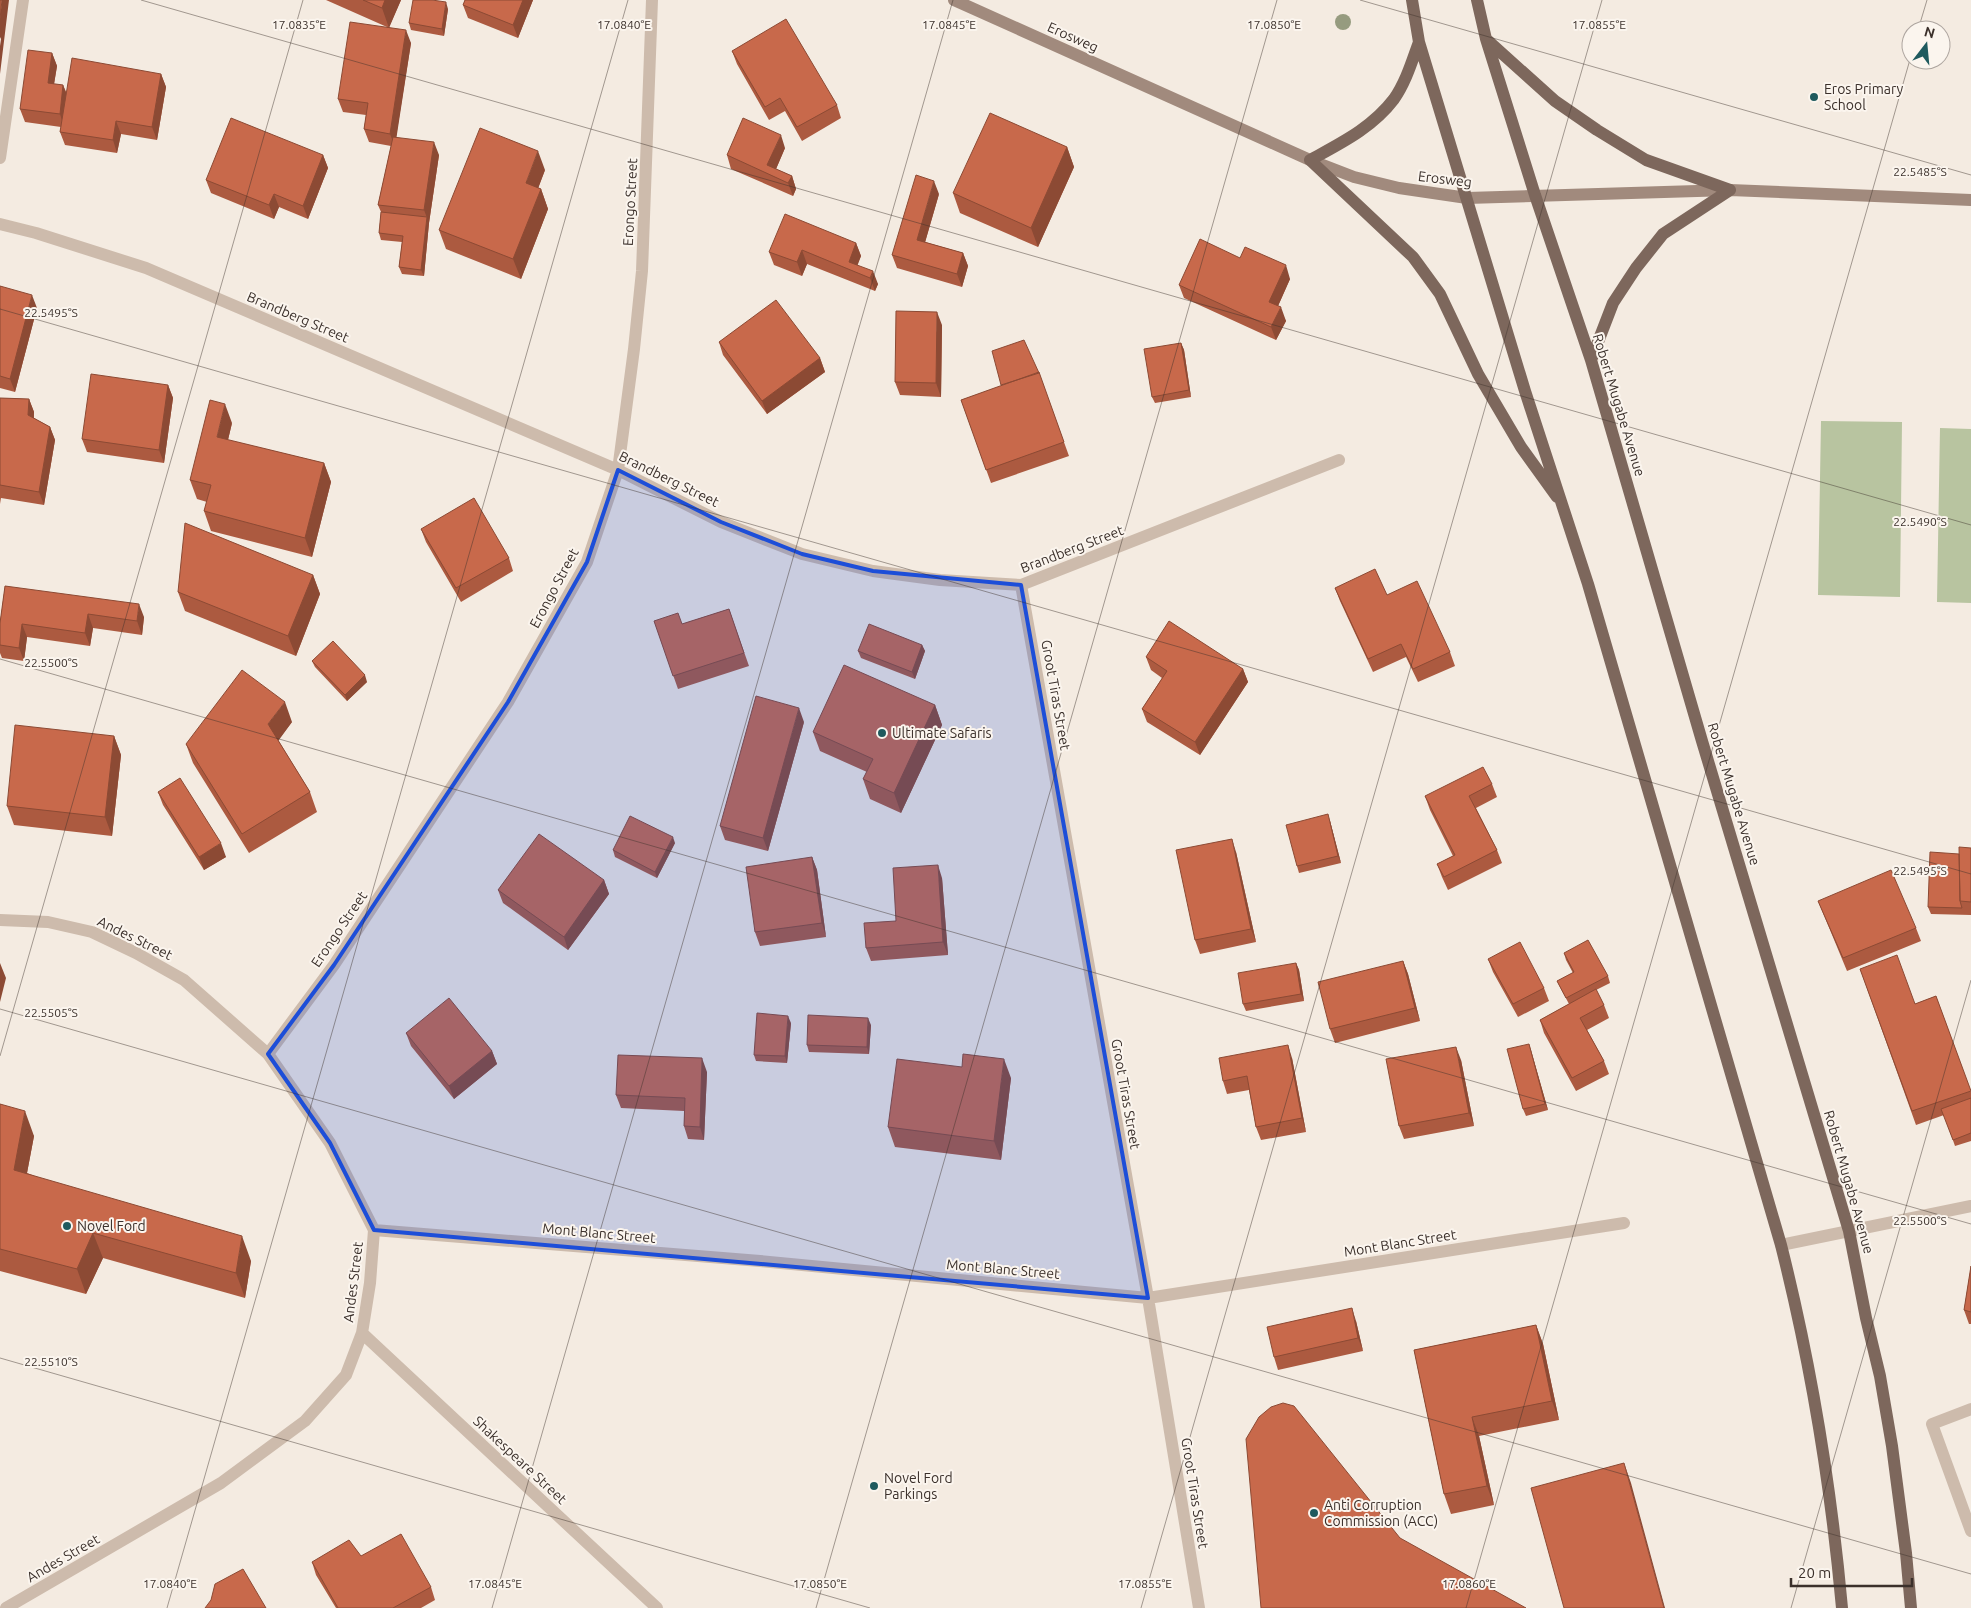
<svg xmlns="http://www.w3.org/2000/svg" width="1971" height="1608" font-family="Ubuntu,sans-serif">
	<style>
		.green { fill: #b8c4a0 }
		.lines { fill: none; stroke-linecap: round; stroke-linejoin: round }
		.lane { stroke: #cdbbac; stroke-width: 12 }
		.street { stroke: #cdbbac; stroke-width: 12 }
		.secondary { stroke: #a18a7d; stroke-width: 12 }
		.primary { stroke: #7d675c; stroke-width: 12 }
		.tree { fill: #969b7f }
		.wall { fill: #ac5a40 }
		.shaded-wall { fill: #8c4a34 }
		.building { fill: #c8694b; stroke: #8c4a34 }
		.marked { fill: #1d4ed8; fill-opacity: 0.2; stroke: #1d4ed8; stroke-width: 4; stroke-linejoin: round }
		.ticks { fill: none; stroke: #3b302b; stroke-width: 1; stroke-opacity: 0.45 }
		.poi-dot { fill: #1f5a5e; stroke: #fbf5ee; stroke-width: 2 }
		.labels { text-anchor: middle; stroke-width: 4; stroke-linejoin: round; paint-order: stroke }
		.street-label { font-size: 14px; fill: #3b302b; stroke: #fbf5ee }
		.poi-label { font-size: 14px; fill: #3b302b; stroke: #fbf5ee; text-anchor: start }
		.ticks-label { font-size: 12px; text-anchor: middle; fill: #3b302b; stroke: #fbf5ee; stroke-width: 4; stroke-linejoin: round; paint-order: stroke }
	</style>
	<rect width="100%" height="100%" fill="#f4ebe1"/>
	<path class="green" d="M1821,421L1902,422L1900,597L1818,595Z
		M1940,428L1971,429V603L1937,602Z"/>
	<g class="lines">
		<path class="lane" d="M0,158L23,0
			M1971,1409L1932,1424L1971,1531"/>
		<path class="street" d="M0,224L36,233L146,268L618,470L721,522L802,554L873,571L940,580L1021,585L1339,460
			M1021,585L1148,1298L1199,1608
			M0,920L48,922L92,932L136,953L184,980L268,1054L330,1143L374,1230L370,1283L362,1333L346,1375L305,1421L221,1483L6,1608
			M268,1054L334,965L508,702L587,562L618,470L634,349L642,271L652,0
			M374,1230L760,1261L1148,1298L1624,1223
			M1781,1245L1971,1206
			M362,1333L657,1608"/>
		<path class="secondary" d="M954,0L1310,160L1354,177L1399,188L1467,198L1730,190L1971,200"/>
		<path class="primary" d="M1412,0L1419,42L1525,391L1588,584L1781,1245C1811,1364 1831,1486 1842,1608
			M1477,0L1486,39L1535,195L1591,360L1702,741L1849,1231L1866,1318L1880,1376L1892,1446L1906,1553L1911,1608
			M1486,39L1555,101L1597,130L1646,160L1730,190
			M1419,42C1412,61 1406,82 1394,99C1372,128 1341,143 1310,160L1413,257L1440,294L1478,374L1521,447L1557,497
			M1591,360L1613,303L1636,268L1663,234L1730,190"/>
	</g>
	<circle class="tree" cx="1343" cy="22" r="8"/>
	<path class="wall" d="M326,0H401L389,27L411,43L396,137L439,155L429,223L424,276L402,274L399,267L402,242L381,240L379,233L381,212L378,205L391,146L369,142L364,129L366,115L343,112L338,99L387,27Z
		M465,0H533L518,38L468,18L463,5Z
		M448,9L444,36L411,30L409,23Z
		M732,51L837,105L841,118L802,141L785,111L769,120L737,64Z
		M52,53L57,66L54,84L63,85L67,94L161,74L166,87L157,140L121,134L117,153L65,145L60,132L61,127L25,122L20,109Z
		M1067,147L1074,167L1038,247L960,213L953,193Z
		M785,148L776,169L792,176L796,189L793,196L731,169L727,155Z
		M323,155L328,168L308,219L279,207L274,219L211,193L206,180Z
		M545,170L538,188L541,189L548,209L521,279L446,249L439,230Z
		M939,194L925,242L963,253L968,266L962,287L897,268L892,255Z
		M856,243L861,256L857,265L878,284L875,291L807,264L802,276L774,265L769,252Z
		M1240,258L1290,279L1278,306L1286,321L1276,340L1184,298L1179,285Z
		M0,286L37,308L15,392L0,388Z
		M942,325L941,397L900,395L895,382Z
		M719,342L820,358L825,372L767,414L723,355Z
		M1181,343L1184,350L1191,397L1155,403L1152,397Z
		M1039,373L1069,456L991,483L961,400Z
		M168,385L173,398L164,463L87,452L82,439Z
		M0,398L29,399L34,412V418L50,427L55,440L44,505L1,498L0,504Z
		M232,423L228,440L324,463L331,482L312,557L211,531L204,511L207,502L197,499L190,480Z
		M421,529L509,558L513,571L461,602L426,542Z
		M313,575L320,594L296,656L185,611L178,592Z
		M5,586L144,617L142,635L93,628L90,646L27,637L24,661L2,658L0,653V623Z
		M1335,588L1387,595L1450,652L1455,666L1418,682L1406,657L1373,672L1340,601Z
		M729,609L749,666L678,689L654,621L682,624Z
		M922,645L925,651L915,679L861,658L858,651Z
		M1146,657L1243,669L1248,682L1200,755L1147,722L1142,709L1162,678L1151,670Z
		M312,661L367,682L347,701L315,667Z
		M935,705L942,725L901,813L870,799L863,779L867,772L820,751L813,732Z
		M292,722L278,740L310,792L317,812L249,853L193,763L186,744Z
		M804,722L768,851L725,840L720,826Z
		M114,736L121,755L112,836L14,825L7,806Z
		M1492,784L1497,797L1476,808L1497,850L1502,863L1448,890L1442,877L1437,864L1453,856L1430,810L1425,796Z
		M158,792L226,857L204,870L163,805Z
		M1330,821L1341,863L1299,873L1297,866Z
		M675,843L657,878L615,857L613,850Z
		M1971,848V915L1931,914L1928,907L1959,854Z
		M1236,852L1256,942L1200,954L1195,940Z
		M812,857L817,870L826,937L760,946L755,932Z
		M942,878L948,955L871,961L866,948Z
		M604,880L609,894L568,950L503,903L498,890Z
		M1818,901L1916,928L1921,941L1847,971Z
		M1564,953L1608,976L1610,983L1596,990L1604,1005L1609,1018L1587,1030L1604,1061L1609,1074L1576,1091L1544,1033L1540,1020L1569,1004L1560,987L1557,981L1573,973L1566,960Z
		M1488,959L1544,988L1549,1001L1518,1017L1493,972Z
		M1403,961L1408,974L1420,1021L1335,1043L1330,1029Z
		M1296,963L1299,970L1304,1001L1246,1011L1243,1004Z
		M1860,969L1915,1004L1936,996L1971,1092V1141L1955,1146L1944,1115L1916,1125Z
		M791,1023L787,1063L756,1061L754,1055Z
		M871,1025L869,1054L809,1052L807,1045Z
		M406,1033L492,1051L497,1064L454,1099L411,1046Z
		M1529,1044L1548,1110L1526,1116L1523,1109Z
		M1292,1058L1306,1132L1261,1140L1256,1127L1249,1090L1227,1094L1223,1081Z
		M1461,1060L1474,1126L1404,1139L1399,1126Z
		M707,1072L704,1140L688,1139L684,1126V1111L621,1108L616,1095Z
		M1011,1078L1001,1160L895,1147L888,1127Z
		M0,1104L34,1136L27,1173L251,1261L245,1298L103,1258L86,1294L0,1271Z
		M1971,1266V1324H1969L1964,1310Z
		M1356,1321L1363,1351L1278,1370L1274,1357Z
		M1536,1325L1543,1344L1559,1420L1479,1436L1494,1505L1451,1514L1444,1494L1414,1350Z
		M312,1562L431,1587L435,1600L421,1608H336L316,1575Z"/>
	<path class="shaded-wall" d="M2,0H9L0,74V46L1,39L0,37V19Z
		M385,0H401L389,28L382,8Z
		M523,0H533L518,38L513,25Z
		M446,2L448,9L444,36L442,29Z
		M406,30L411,43L395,147L390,134Z
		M52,53L57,66L52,96L48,83Z
		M161,74L166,87L157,140L152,127Z
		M63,85L68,98L64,127L60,114Z
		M116,121L121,134L117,153L113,140Z
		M781,135L785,148L773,176L767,165Z
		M434,142L439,155L429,223L424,210Z
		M1067,147L1074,167L1038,247L1031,228Z
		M538,151L545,170L533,202L526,183Z
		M323,155L328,168L308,219L303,206Z
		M792,176L796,189L793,196L788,183Z
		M934,181L939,194L922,253L917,240Z
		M541,189L548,209L521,279L513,259Z
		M274,194L279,207L274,219L269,205Z
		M427,217L429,223L424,276L421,270Z
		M856,243L861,256L855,272L849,262Z
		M802,250L807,264L802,276L797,262Z
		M963,253L968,266L962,287L957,274Z
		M1286,265L1290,279L1274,315L1269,302Z
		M873,271L878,284L875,291L870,278Z
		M32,295L37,308L15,392L10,379Z
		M1281,307L1286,321L1276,340L1271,327Z
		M937,312L942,325L941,397L936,383Z
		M1181,343L1184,350L1191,397L1189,390Z
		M820,358L825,372L767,414L762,401Z
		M168,385L173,398L164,463L159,450Z
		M29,399L34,412L33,429L28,415Z
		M225,404L232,423L224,456L217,437Z
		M50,427L55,440L44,505L39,492Z
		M324,463L331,482L312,557L305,538Z
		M313,575L320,594L296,656L288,636Z
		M139,604L144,617L142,635L137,621Z
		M88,614L93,628L90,646L85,633Z
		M22,624L27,637L24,661L19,648Z
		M922,645L925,651L915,679L912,672Z
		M1243,669L1248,682L1200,755L1195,742Z
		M365,675L367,682L347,701L345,695Z
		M285,702L292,722L276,744L268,724Z
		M935,705L942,725L901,813L894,793Z
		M799,708L804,722L768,851L763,838Z
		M114,736L121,755L112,836L105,817Z
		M1328,814L1330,821L1341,863L1338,856Z
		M673,837L675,843L657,878L655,872Z
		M1232,839L1236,852L1256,942L1251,929Z
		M221,843L226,857L204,870L199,857Z
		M812,857L817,870L826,937L822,923Z
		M938,865L942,878L948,955L943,942Z
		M604,880L609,894L568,950L564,937Z
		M1403,961L1408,974L1420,1021L1415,1008Z
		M0,963L6,978L0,1002Z
		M1296,963L1299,970L1304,1001L1301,994Z
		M788,1016L791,1023L787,1063L785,1056Z
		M868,1018L871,1025L869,1054L867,1047Z
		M1529,1044L1531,1050L1548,1110L1545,1104Z
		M1288,1045L1292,1058L1306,1132L1302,1118Z
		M1456,1047L1461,1060L1474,1126L1469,1113Z
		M492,1051L497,1064L454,1099L449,1086Z
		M702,1058L707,1072L704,1140L700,1127Z
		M1004,1059L1011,1078L1001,1160L994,1141Z
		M25,1111L34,1136L23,1194L14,1170Z
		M93,1233L103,1258L86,1294L77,1269Z
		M242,1236L251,1261L245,1298L236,1273Z
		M1352,1308L1356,1321L1363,1351L1358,1338Z
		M1536,1325L1543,1344L1559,1420L1552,1401Z
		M1472,1417L1479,1436L1494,1505L1487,1486Z
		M1624,1463L1631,1483L1665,1608H1664Z"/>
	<path class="building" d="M0,0H2L0,19Z
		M363,0H385L382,8Z
		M413,0H432L446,2L442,29L409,23Z
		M465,0H523L513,25L463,5Z
		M786,19L837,105L797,127L780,98L765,107L732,51Z
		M350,22L406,30L390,134L364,129L368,103L338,99Z
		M28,50L52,53L48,83L63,85L60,114L20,109Z
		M72,58L161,74L152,127L116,121L113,140L60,132Z
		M990,113L1067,147L1031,228L953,193Z
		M231,118L323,155L303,206L274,194L269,205L206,180Z
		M743,118L781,135L767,165L792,176L788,183L727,155Z
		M480,128L538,151L526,183L541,189L513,259L439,230Z
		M393,137L434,142L424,210L378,205Z
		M916,175L934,181L917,240L963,253L957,274L892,255Z
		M381,212L427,217L421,270L399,267L403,236L379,233Z
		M785,214L856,243L849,262L873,271L870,278L802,250L797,262L769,252Z
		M1200,239L1240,258L1245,247L1286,265L1269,302L1281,307L1271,327L1179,285Z
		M0,286L32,295L10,379L0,376Z
		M776,300L820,358L762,401L719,342Z
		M896,311L937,312L936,383L895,382Z
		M1024,340L1039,373L1001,385L992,351Z
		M1181,343L1189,390L1152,397L1144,349Z
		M1039,372L1064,442L986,470L961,400Z
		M91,374L168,385L159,450L82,439Z
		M0,398L29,399L28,415L50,427L39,492L0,485Z
		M210,400L225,404L217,437L324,463L305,538L204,511L211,485L190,480Z
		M474,498L509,558L456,588L421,529Z
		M185,523L313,575L288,636L178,592Z
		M1375,569L1387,595L1417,581L1450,652L1413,669L1401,644L1368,659L1335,588Z
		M5,586L139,604L137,621L88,614L85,633L22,624L19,648L0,645V623Z
		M729,609L744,653L673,676L654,621L678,613L682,624Z
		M1169,621L1243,669L1195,742L1142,709L1167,671L1146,657Z
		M869,624L922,645L912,672L858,651Z
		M333,641L365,675L345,695L312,661Z
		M844,665L935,705L894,793L863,779L873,759L813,732Z
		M242,670L285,702L268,724L310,792L242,834L186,744Z
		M756,696L799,708L763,838L720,826Z
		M15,725L114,736L105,817L7,806Z
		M1483,767L1492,784L1469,796L1497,850L1444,877L1437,864L1455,855L1425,796Z
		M180,778L221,843L199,857L158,792Z
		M1328,814L1338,856L1297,866L1286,825Z
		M630,816L673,837L655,872L613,850Z
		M539,834L604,880L564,937L498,890Z
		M1232,839L1251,929L1195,940L1176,850Z
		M1959,847L1971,848V902L1960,901Z
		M1930,852L1959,854L1960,901L1962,908L1928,907Z
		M812,857L822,923L755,932L746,867Z
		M938,865L943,942L866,948L864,923L896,921L893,868Z
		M1891,870L1916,928L1843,958L1818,901Z
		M1588,940L1608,976L1566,998L1557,981L1574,972L1564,953Z
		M1520,942L1544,988L1513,1004L1488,959Z
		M1897,955L1915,1004L1936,996L1971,1091L1912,1111L1860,969Z
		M1403,961L1415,1008L1330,1029L1318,982Z
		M1296,963L1301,994L1243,1004L1238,973Z
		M1596,989L1604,1005L1580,1018L1604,1061L1572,1078L1540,1020Z
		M449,998L492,1051L449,1086L406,1033Z
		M757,1013L788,1016L785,1056L754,1055Z
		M808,1015L868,1018L867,1047L807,1045Z
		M1529,1044L1545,1104L1523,1109L1507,1049Z
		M1288,1045L1302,1118L1256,1127L1247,1076L1223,1081L1219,1058Z
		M1456,1047L1469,1113L1399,1126L1386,1059Z
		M963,1054L1004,1059L994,1141L888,1127L897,1059L962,1067Z
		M618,1055L702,1058L700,1127L684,1126L685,1098L616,1095Z
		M1971,1098V1133L1953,1140L1941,1109Z
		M0,1104L25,1111L14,1170L242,1236L236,1273L93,1233L77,1269L0,1249Z
		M1971,1266V1312L1964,1310Z
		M1352,1308L1358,1338L1274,1357L1267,1327Z
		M1536,1325L1552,1401L1472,1417L1487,1486L1444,1494L1414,1350Z
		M1283,1403L1294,1406L1400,1538L1526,1608H1261L1246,1439L1259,1417L1271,1407Z
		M1624,1463L1664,1608H1564L1531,1488Z
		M401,1534L431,1587L393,1608H338L312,1562L349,1540L361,1556Z
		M243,1569L266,1608H205L211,1600L215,1584Z"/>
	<path class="marked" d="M618,470L721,522L802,554L873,571L1021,585L1148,1298L374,1230L330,1143L268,1054L334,965L508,702L587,562Z"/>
	<path class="ticks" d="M141,0L1971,525M1360,0L1971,175M1918,30L1927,0M0,309L1971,874M0,659L1971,1224M0,1009L1971,1574M0,1056L303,0M0,1358L870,1608M167,1608L628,0M492,1608L953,0M816,1608L1277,0M1141,1608L1602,0M1466,1608L1911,56M1791,1608L1971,980"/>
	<g class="poi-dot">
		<circle cx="1814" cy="97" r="5"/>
		<circle cx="882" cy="733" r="5"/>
		<circle cx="67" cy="1226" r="5"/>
		<circle cx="874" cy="1486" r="5"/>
		<circle cx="1314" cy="1513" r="5"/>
	</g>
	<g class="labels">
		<g class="street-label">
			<text transform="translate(1073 37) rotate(24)" y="5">Erosweg</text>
			<text transform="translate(1445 179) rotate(7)" y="5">Erosweg</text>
			<text transform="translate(630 202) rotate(-87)" y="5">Erongo Street</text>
			<text transform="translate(298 317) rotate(23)" y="5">Brandberg Street</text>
			<text transform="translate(1619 405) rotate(73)" y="5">Robert Mugabe Avenue</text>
			<text transform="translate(669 479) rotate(26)" y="5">Brandberg Street</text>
			<text transform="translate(1072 549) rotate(-21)" y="5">Brandberg Street</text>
			<text transform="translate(554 588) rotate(-62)" y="5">Erongo Street</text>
			<text transform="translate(1056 695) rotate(80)" y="5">Groot Tiras Street</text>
			<text transform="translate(1734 794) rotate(73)" y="5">Robert Mugabe Avenue</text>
			<text transform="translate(339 929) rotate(-56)" y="5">Erongo Street</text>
			<text transform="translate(135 938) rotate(26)" y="5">Andes Street</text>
			<text transform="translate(1126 1094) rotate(80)" y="5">Groot Tiras Street</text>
			<text transform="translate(1849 1182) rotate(74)" y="5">Robert Mugabe Avenue</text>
			<text transform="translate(599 1233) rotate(5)" y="5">Mont Blanc Street</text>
			<text transform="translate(1400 1243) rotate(-9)" y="5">Mont Blanc Street</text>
			<text transform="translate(1003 1269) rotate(5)" y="5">Mont Blanc Street</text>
			<text transform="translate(353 1282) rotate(-83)" y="5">Andes Street</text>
			<text transform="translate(520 1460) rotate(43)" y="5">Shakespeare Street</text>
			<text transform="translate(1195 1493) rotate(81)" y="5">Groot Tiras Street</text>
			<text transform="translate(63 1558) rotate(-30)" y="5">Andes Street</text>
		</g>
		<g class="poi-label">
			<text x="1824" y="94">Eros Primary<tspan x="1824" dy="16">School</tspan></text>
			<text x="892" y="738">Ultimate Safaris</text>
			<text x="77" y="1231">Novel Ford</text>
			<text x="884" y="1483">Novel Ford<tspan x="884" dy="16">Parkings</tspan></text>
			<text x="1324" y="1510">Anti Corruption<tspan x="1324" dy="16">Commission (ACC)</tspan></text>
		</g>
	</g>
	<g class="ticks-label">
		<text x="299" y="29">17.0835°E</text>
		<text x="624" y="29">17.0840°E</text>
		<text x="949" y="29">17.0845°E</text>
		<text x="1274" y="29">17.0850°E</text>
		<text x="1599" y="29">17.0855°E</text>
		<text x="1920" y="176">22.5485°S</text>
		<text x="51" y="317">22.5495°S</text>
		<text x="1920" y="526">22.5490°S</text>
		<text x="51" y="667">22.5500°S</text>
		<text x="1920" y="875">22.5495°S</text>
		<text x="51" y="1017">22.5505°S</text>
		<text x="1920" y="1225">22.5500°S</text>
		<text x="51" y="1366">22.5510°S</text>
		<text x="170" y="1588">17.0840°E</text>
		<text x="495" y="1588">17.0845°E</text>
		<text x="820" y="1588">17.0850°E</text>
		<text x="1145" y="1588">17.0855°E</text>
		<text x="1469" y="1588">17.0860°E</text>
	</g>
	<g transform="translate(1926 45) rotate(16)"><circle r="24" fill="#fbf5ee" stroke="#aea6a0"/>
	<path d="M0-4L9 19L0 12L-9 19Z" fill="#1f5a5e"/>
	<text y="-8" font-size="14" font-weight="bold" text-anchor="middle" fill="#3b302b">N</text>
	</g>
	<path d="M1791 1578v8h121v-8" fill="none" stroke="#3b302b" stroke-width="2.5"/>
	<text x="1798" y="1578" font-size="15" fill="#3b302b" stroke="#fbf5ee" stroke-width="4" paint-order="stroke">20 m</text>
</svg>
